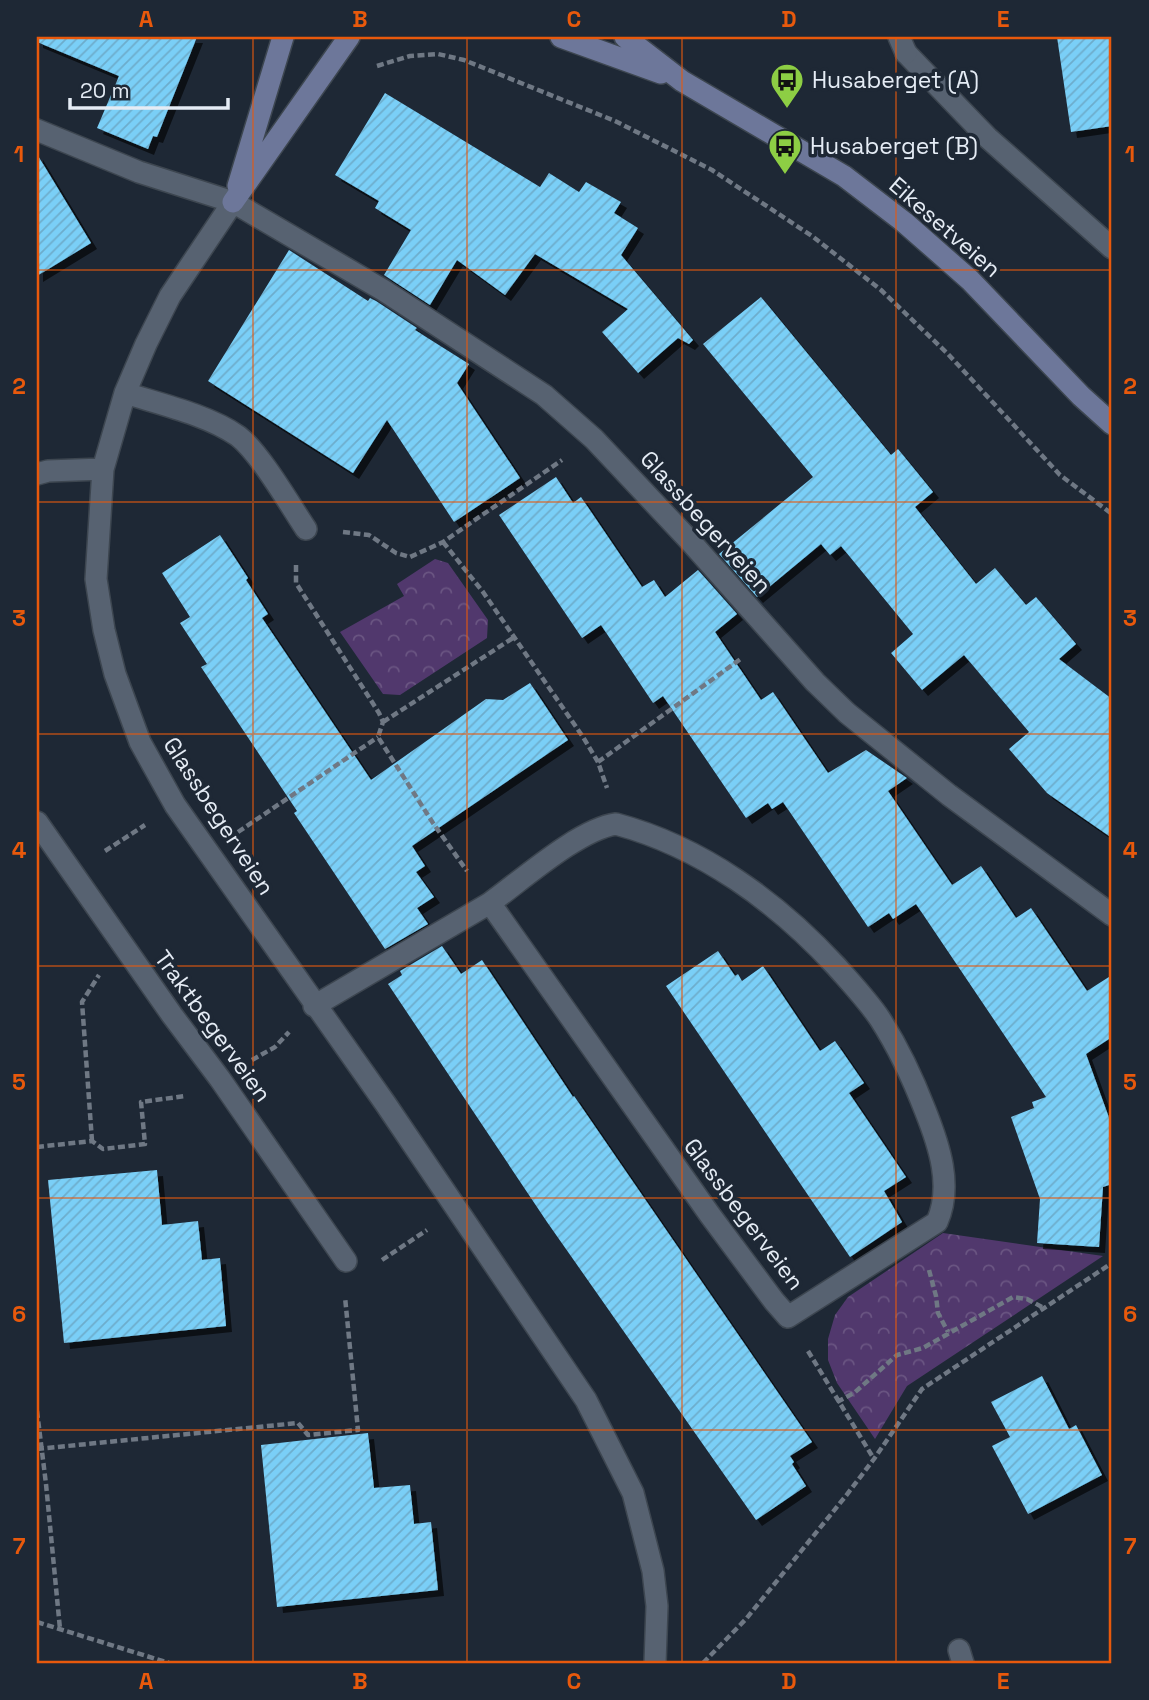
<svg xmlns="http://www.w3.org/2000/svg" width="1149" height="1700" font-family="'Space Grotesk',sans-serif">
	<style>
		.forest { fill: url(#forest-crowns) }
		.building { fill: url(#building-hatch); filter: url(#shadow) }
		.lines { fill: none; stroke-linecap: round; stroke-linejoin: round }
		.lane-casing { stroke: #3d4650; stroke-width: 24 }
		.street-casing { stroke: #3d4650; stroke-width: 24 }
		.secondary-casing { stroke: #3d4650; stroke-width: 24 }
		.path { stroke: #6f7884; stroke-width: 4.5; stroke-dasharray: 7 3.5; stroke-linecap: butt }
		.lane { stroke: #576271; stroke-width: 21 }
		.street { stroke: #576271; stroke-width: 21 }
		.secondary { stroke: #6d779a; stroke-width: 21 }
		.grid { fill: none; stroke: #e8590c; stroke-width: 2; stroke-opacity: 0.55 }
		.labels { text-anchor: middle; stroke-width: 7; stroke-linejoin: round; paint-order: stroke }
		.poi-label { font-size: 23px; fill: #e5ecf5; stroke: #1e2835; text-anchor: start }
		.street-label { font-size: 23px; fill: #e5ecf5; stroke: #1e2835 }
		.neatline { fill: none; stroke: #e8590c; stroke-width: 2.5 }
		.grid-label { font-size: 23px; text-anchor: middle; font-weight: bold; fill: #e8590c }
	</style>
	<defs>
		<pattern id="forest-crowns" width="20" height="18" patternUnits="userSpaceOnUse" patternTransform="scale(1.75)"><rect width="20" height="18" fill="#51386d"/><path d="M2 6a3 3 0 1 1 6 0M12 15a3 3 0 1 1 6 0" fill="none" stroke="#6a5582"/></pattern>
		<pattern id="building-hatch" width="6" height="6" patternUnits="userSpaceOnUse" patternTransform="scale(1.75)"><rect width="6" height="6" fill="#7acff7"/><path d="M-1 1l2-2M0 6l6-6M5 7l2-2" fill="none" stroke="#6dadcc"/></pattern>
		<filter id="shadow"><feDropShadow dx="6" dy="6" stdDeviation="0" flood-color="#0009"/></filter>
	</defs>
	<rect width="100%" height="100%" fill="#1e2835"/>
	<path class="forest" d="M435,559L448,563L488,620L487,638L400,695L383,694L340,632L404,596L397,584Z
		M943,1233L1103,1256L907,1386L875,1439L837,1383L828,1360V1339L835,1315L848,1297Z"/>
	<path class="building" d="M37,37H197L157,137L153,136L148,149L97,128L119,76L37,42Z
		M1057,37H1112V126L1071,132Z
		M385,93L540,187L549,173L579,192L586,182L621,202L614,213L638,228L621,255L693,340L689,344L678,338L638,373L602,332L628,309L535,254L505,295L457,260L430,305L384,275L411,230L375,208L379,201L335,175Z
		M37,154L91,243L37,276Z
		M289,250L368,301L370,298L376,301L417,328L415,330L469,364L457,383L520,478L454,522L387,420L353,473L208,381Z
		M761,297L891,455L898,449L933,492L915,507L976,584L995,568L1026,605L1036,597L1076,644L1059,659L1112,699V838L1047,793L1009,749L1029,732L964,655L922,690L891,653L913,634L841,546L830,555L821,544L757,597L719,554L813,477L703,344Z
		M556,477L573,503L581,497L642,587L654,580L665,597L698,570L737,614L715,632L761,700L773,692L828,773L866,750L907,778L888,791L952,885L981,866L1016,918L1031,908L1087,991L1112,975V1037L1086,1054L1112,1126V1184L1103,1187L1099,1247L1037,1243L1040,1199L1011,1117L1034,1108L1032,1102L1046,1097L916,904L893,919L889,913L868,927L783,802L772,809L768,803L746,818L663,696L653,703L601,625L582,638L499,515Z
		M220,535L248,578L246,580L268,614L262,618L371,780L486,699L503,700L530,683L568,740L412,846L425,866L416,872L434,897L417,908L428,924L385,949L294,813L297,811L201,667L207,664L180,623L190,617L162,573Z
		M442,946L461,974L482,960L573,1097L574,1096L812,1442L790,1456L794,1462L792,1464L806,1486L756,1520L547,1222L388,984L402,975L400,971Z
		M718,951L735,976L738,974L742,981L763,966L820,1051L835,1041L864,1083L849,1093L906,1177L884,1191L902,1222L850,1257L666,986Z
		M157,1170L162,1225L198,1221L202,1260L220,1258L226,1326L64,1343L48,1180Z
		M1042,1376L1069,1429L1076,1425L1102,1475L1028,1514L992,1446L1010,1437L991,1402Z
		M368,1433L374,1488L410,1485L414,1524L431,1522L438,1590L277,1607L261,1445Z"/>
	<g class="lines">
		<defs>
			<path id="lane" d="M906,53L988,138L1112,248"/>
			<path id="street" d="M899,37L906,53
				M37,130L139,172L233,202L383,290L544,395L594,439L690,541L815,682L847,713L949,795L1112,915
				M233,202L170,296L146,344L125,393L103,469L96,579L104,630L115,674L140,742L175,805L385,1103L586,1400L633,1493L653,1571L657,1606L655,1663
				M125,393C160,404 208,415 238,436C260,453 290,505 306,529
				M37,474L48,471L103,469
				M37,822L172,1015L220,1079L346,1261
				M616,824C702,847 777,902 836,966C851,983 868,1001 880,1019C898,1047 913,1079 925,1110C939,1145 953,1186 937,1222L788,1317L774,1301L710,1215L490,903C522,880 579,829 616,824Z
				M314,1006L490,903
				M959,1650L963,1663"/>
			<path id="secondary" d="M561,37L661,73
				M625,37L682,81L844,176L904,222L970,280L1081,396L1112,424
				M238,186L283,37
				M233,202L349,37"/>
		</defs>
		<use href="#lane" class="lane-casing"/>
		<use href="#street" class="street-casing"/>
		<use href="#secondary" class="secondary-casing"/>
		<path class="path" d="M377,66L410,56L438,54L464,60L615,121L712,170L812,236L881,290L948,354L1060,475L1112,514
			M343,532L369,535L396,553L410,557L443,542L562,460
			M443,542L483,592L583,737L598,762L607,788
			M296,565V583L379,713L383,722L378,737L433,823L467,871
			M383,722L513,638
			M598,762L742,658
			M238,832L378,737
			M105,851L145,825
			M252,1060L275,1047L289,1032
			M92,1141L82,1002L99,975
			M37,1147L92,1141L103,1149L145,1144L141,1102L185,1096
			M382,1260L427,1230
			M929,1270L936,1296L938,1313L948,1332
			M808,1351L874,1459
			M837,1402L854,1393L897,1355L923,1348L1013,1297L1027,1299L1044,1308
			M37,1411L46,1484L60,1629
			M37,1449L298,1423L308,1435L358,1430L345,1297
			M37,1622L169,1663
			M703,1663L746,1619L845,1497L874,1459L922,1389L1112,1263"/>
		<use href="#lane" class="lane"/>
		<use href="#street" class="street"/>
		<use href="#secondary" class="secondary"/>
	</g>
	<path class="grid" d="M253,37V1663M467,37V1663M682,37V1663M896,37V1663M37,270H1112M37,502H1112M37,734H1112M37,966H1112M37,1198H1112M37,1430H1112"/>
	<defs>
		<symbol id="bus-pin" viewBox="-11 -11 22 30"><path d="M0 17L-7.5 6A9.5 9.5 0 1 1 7.5 6Z" fill="#8dce44" stroke="#1e2835"/><path d="M-5-6H5V4H4V6H2V4H-2V6H-4V4H-5ZM-3.5-4V0h7V-4ZM-3.5 1.2v1.5H-2V1.2ZM2 1.2v1.5H3.5V1.2Z" fill="#111"/></symbol>
	</defs>
	<g fill-rule="evenodd">
		<use href="#bus-pin" x="768" y="61" width="38" height="52"/>
		<use href="#bus-pin" x="766" y="127" width="38" height="52"/>
	</g>
	<g class="labels">
		<g class="poi-label">
			<text x="812" y="88">Husaberget (A)</text>
			<text x="810" y="154">Husaberget (B)</text>
		</g>
		<g class="street-label">
			<text transform="translate(945 227) rotate(41)" y="8">Eikesetveien</text>
			<text transform="translate(706 522) rotate(48)" y="8">Glassbegerveien</text>
			<text transform="translate(219 816) rotate(57)" y="8">Glassbegerveien</text>
			<text transform="translate(213 1026) rotate(54)" y="8">Traktbegerveien</text>
			<text transform="translate(744 1214) rotate(53)" y="8">Glassbegerveien</text>
		</g>
	</g>
	<rect width="1149" height="1700" fill="none" stroke="#1e2835" stroke-width="77"/>
	<path d="M70 98v10h158v-10" fill="none" stroke="#e5ecf5" stroke-width="3.5"/>
	<text x="80" y="98" font-size="21" fill="#e5ecf5" stroke="#1e2835" stroke-width="5" paint-order="stroke">20 m</text>
	<rect x="38" y="38" width="1072" height="1624" class="neatline"/>
	<g class="grid-label">
		<text x="146" y="27">A</text>
		<text x="360" y="27">B</text>
		<text x="574" y="27">C</text>
		<text x="789" y="27">D</text>
		<text x="1003" y="27">E</text>
		<text x="19" y="162">1</text>
		<text x="1130" y="162">1</text>
		<text x="19" y="394">2</text>
		<text x="1130" y="394">2</text>
		<text x="19" y="626">3</text>
		<text x="1130" y="626">3</text>
		<text x="19" y="858">4</text>
		<text x="1130" y="858">4</text>
		<text x="19" y="1090">5</text>
		<text x="1130" y="1090">5</text>
		<text x="19" y="1322">6</text>
		<text x="1130" y="1322">6</text>
		<text x="19" y="1554">7</text>
		<text x="1130" y="1554">7</text>
		<text x="146" y="1689">A</text>
		<text x="360" y="1689">B</text>
		<text x="574" y="1689">C</text>
		<text x="789" y="1689">D</text>
		<text x="1003" y="1689">E</text>
	</g>
</svg>
